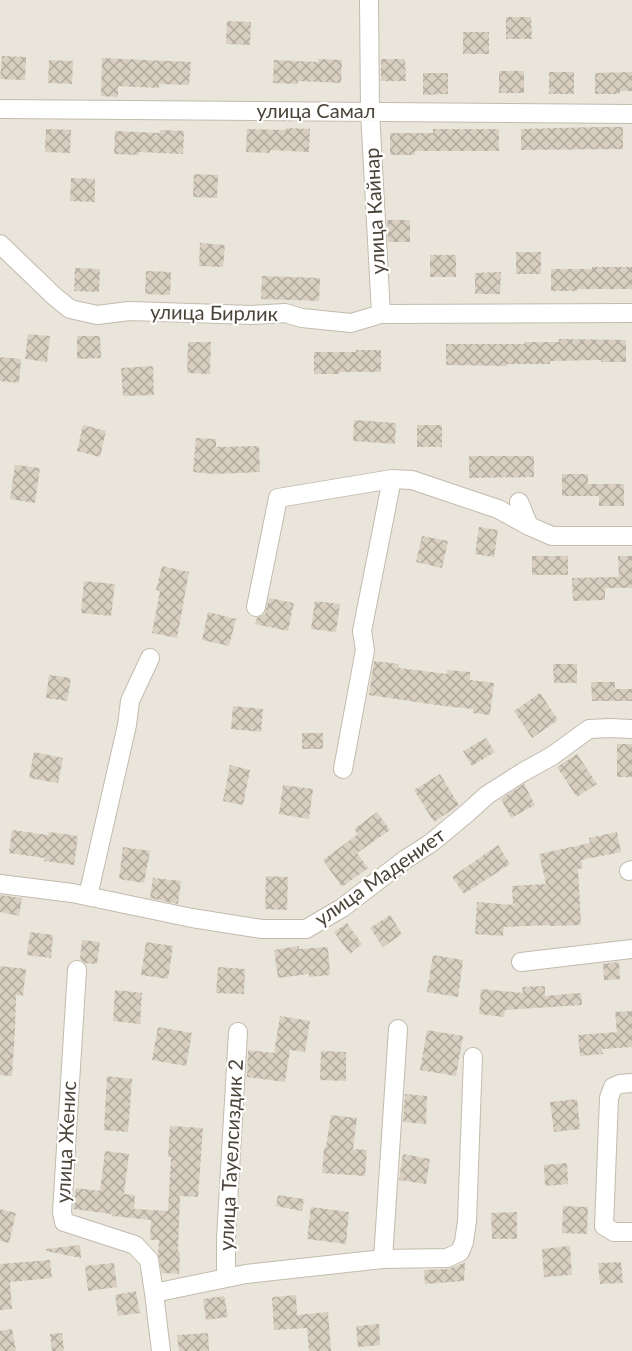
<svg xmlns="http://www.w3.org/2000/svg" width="632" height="1351" font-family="Lato,sans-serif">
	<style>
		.residential { fill: #eae5da }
		.building { fill: url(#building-cross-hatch) }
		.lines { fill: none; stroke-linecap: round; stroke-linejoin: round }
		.minor-casing { stroke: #c2bbae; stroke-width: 20 }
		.minor { stroke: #fff; stroke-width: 18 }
		.labels { text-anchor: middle; stroke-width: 4.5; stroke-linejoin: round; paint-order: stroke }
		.street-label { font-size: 20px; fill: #4b4439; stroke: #fff }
	</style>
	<defs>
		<pattern id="building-cross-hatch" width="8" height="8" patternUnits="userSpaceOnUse" patternTransform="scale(1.5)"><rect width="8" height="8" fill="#d8cfc1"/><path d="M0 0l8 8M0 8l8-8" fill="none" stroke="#b1aa9e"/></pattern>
	</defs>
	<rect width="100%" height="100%" fill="#f6f3ec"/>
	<path class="residential" d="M0,0H632V1351H0Z"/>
	<path class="building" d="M506,17H531L532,39H506Z
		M227,21L251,22L250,45L226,44Z
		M463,32H489V54H463Z
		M2,56L26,57L25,80L0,79Z
		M102,58L191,62L189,85L159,84V88L118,86V97L101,96Z
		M318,59L342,60L341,83L298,81V84L273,83L274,60L318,62Z
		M381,59H405L406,81H381Z
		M49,60L73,61L72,84L48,83Z
		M499,71H524V93H499Z
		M549,72H574V94H549Z
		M632,72V91H620V94H595V73Z
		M423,73H448V94L423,95Z
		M598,127H623V149L521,150V129Z
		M286,128L310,129L309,152L270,150V153L246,152L247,129L286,130Z
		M46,129L71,130L70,153L45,152Z
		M433,129H499V151H415V155H390V133H433Z
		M160,130L184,131L183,154L139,152V155L114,154L115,131L160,133Z
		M194,174L218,175L217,198L193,197Z
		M71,178L95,179V202L70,201Z
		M387,220H410V242H388Z
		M200,243L225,245L223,267L199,266Z
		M516,252H541V274H516Z
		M430,255H456V277H430Z
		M592,267H632V289H577V291H551V269H592Z
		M75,268L100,269L99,292L74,291Z
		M146,271L171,272L170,295L145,294Z
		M501,272L500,294H475V273Z
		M262,276L320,278L319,301L261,299Z
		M28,334L50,336L47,362L25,359Z
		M77,336H100L101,358L77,359Z
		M559,339L626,340V362H601V360L550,361V364H507V366L446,365V344H524V342H559Z
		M188,342H211L210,374L187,373Z
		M356,350H381V372H339V374H314V352H356Z
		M0,357L21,359L19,383L0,381Z
		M153,366L154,395L123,396L121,368Z
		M354,420L396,423L395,444L353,441Z
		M83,425L106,431L100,457L77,451Z
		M417,425H442V447H417Z
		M196,438L216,439V447L259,446L260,472L214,474L193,472Z
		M469,456H534V477L469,478Z
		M15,465L40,468L35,503L10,499Z
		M562,474H588V484H624V506H599V496H562Z
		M479,527L498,530L494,557L475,554Z
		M422,536L448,541L442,568L416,562Z
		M532,556H568V575H532Z
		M618,556H632V588H605V600L573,601L572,578L619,577Z
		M162,566L189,572L177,638L152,633L160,591L156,590Z
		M84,581L115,584L111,616L81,613Z
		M269,598L294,603L288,631L255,624L257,618L265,614Z
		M315,601L340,604L336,632L311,629Z
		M208,612L236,619L229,646L202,640Z
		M374,661L399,664V668L447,674V670L470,672V680L494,683L490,715L473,713V709L444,706L369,695Z
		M553,664H577V683H554Z
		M49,675L71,678L67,701L46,698Z
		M591,682H615V689H632V701H592Z
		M540,693L558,720L532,738L514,711Z
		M233,706L263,709L261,732L231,729Z
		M302,733H323V749H302Z
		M486,738L495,752L472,766L463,751Z
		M617,744H632V777H617Z
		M34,752L63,758L58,783L29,778Z
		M577,754L597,784L577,797L557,767Z
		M230,765L250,770L243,805L223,801Z
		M440,774L459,805L434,822L414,790Z
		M524,784L535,805L511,818L501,799Z
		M283,785L313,789L309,819L279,814Z
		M377,812L390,830L357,853L368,868L342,887L323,860L358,834L354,829Z
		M12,830L48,835L49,832L78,836L74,865L44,861L45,858L9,853Z
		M617,832L621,852L581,860L583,868L578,869L581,925L550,926V925L504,927L503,936L475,934L477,902L513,905L512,886L546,884L539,854L590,843L589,838Z
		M498,845L510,864L464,894L452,877Z
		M123,847L150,851L144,883L119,879Z
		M266,876L288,877L287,910L265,909Z
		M153,878L181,881L178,904L150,898Z
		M0,895L22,898L19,916L0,912Z
		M390,915L402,934L383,947L370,928Z
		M347,923L362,944L350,954L334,932Z
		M30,932L53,935L51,958L27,955Z
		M82,940L100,942L97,964L85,963L80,959Z
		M146,942L173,946L168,979L141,975Z
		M299,946V949L328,947L330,975L309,977V974L278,978L274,950Z
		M433,955L463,960L458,997L427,992Z
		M619,962L620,979L604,980L603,964Z
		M0,966L26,969L23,996L16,995L15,1030L12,1076L0,1075Z
		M218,967L245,969L244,994L216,993Z
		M545,986V996L581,993L582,1005L505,1010L504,1017L479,1014L481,989L523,993L522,987Z
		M115,990L142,993L140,1024L113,1021Z
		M632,1011V1047L602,1049L603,1054L580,1056L578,1035L617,1032L615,1012Z
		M280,1016L310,1021L305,1052L290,1050L285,1082L247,1077L248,1050L274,1053Z
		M158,1027L192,1033L186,1066L152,1060Z
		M427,1030L463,1036L456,1076L420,1070Z
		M321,1051L346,1052V1081L320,1080Z
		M107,1076L132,1079L128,1132L104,1130Z
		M405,1094L427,1096L426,1124L403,1122Z
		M577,1099L580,1129L554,1132L550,1102Z
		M331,1115L357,1118L353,1149L367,1150L365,1176L322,1173L324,1147H326Z
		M170,1126L203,1128L198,1197L180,1196L178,1252H180L179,1274L162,1273L158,1254L159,1240H150L151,1220L112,1216V1214L73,1209L76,1188L100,1191L105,1151L129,1154L124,1194L135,1195L134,1209L168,1211L171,1157H168Z
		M403,1154L430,1159L426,1184L399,1180Z
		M567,1163L568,1184L545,1186L544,1165Z
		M278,1195L304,1199L302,1211L276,1206Z
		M563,1206L588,1207L587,1234L562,1233Z
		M311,1207L349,1212L346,1244L307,1239Z
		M0,1209L16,1213L9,1243L0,1241Z
		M517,1212V1239H492L491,1213Z
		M80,1245L81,1258L46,1251V1249Z
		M570,1246L572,1275L544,1277L542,1249Z
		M50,1260L52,1278L10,1282L12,1309L0,1310V1264Z
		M621,1262L623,1283L600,1284L598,1263Z
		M114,1263L117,1287L88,1291L85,1266Z
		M464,1263H465L464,1281L425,1284L424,1270L448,1269Z
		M136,1291L140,1313L118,1316L115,1295Z
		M296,1295L297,1315L328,1312L331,1351H309L307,1328L274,1330L272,1297Z
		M224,1296L228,1317L206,1320L203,1299Z
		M379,1324L380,1345L358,1347L356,1326Z
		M12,1329L16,1351H0V1331Z
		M62,1333L64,1351H52L50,1334Z
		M208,1333L209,1351H179L177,1335Z"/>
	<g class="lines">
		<defs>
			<path id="minor" d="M369,0L370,111L381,314
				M0,109L632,114
				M0,244L54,296L70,309L97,315L129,311L252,315L285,313L302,318L351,323L381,314L632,313
				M519,502L529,526L552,536H632
				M256,607L278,498L392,479
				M343,769L365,650L362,631L392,479L412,480L498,509L529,526
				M629,871L632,870
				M0,884L72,893L192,918L262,929H306L342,908L406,859L431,843L466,814L487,795L523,772L552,756L589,729L610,728L632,729
				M88,896L127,725L130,701L150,658
				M521,962L632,949
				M77,970L62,1212L64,1222L135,1245L149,1260L154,1293
				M632,1083L620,1084L613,1087L609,1098L604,1226L614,1232H632
				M383,1259L398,1029
				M226,1278V1238L238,1032
				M161,1351L154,1293L246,1274L383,1259L447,1258L460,1252L464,1242L467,1221L473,1057"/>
		</defs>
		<use href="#minor" class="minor-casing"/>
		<use href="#minor" class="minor"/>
	</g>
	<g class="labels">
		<g class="street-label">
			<text x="316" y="118">улица Самал</text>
			<text transform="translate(375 211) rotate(-93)" y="7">улица Кайнар</text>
			<text transform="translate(214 313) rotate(1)" y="7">улица Бирлик</text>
			<text transform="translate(380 877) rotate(-35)" y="7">улица Мадениет</text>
			<text transform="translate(66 1142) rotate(-87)" y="7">улица Женис</text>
			<text transform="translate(231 1155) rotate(-87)" y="7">улица Тауелсиздик 2</text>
		</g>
	</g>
</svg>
